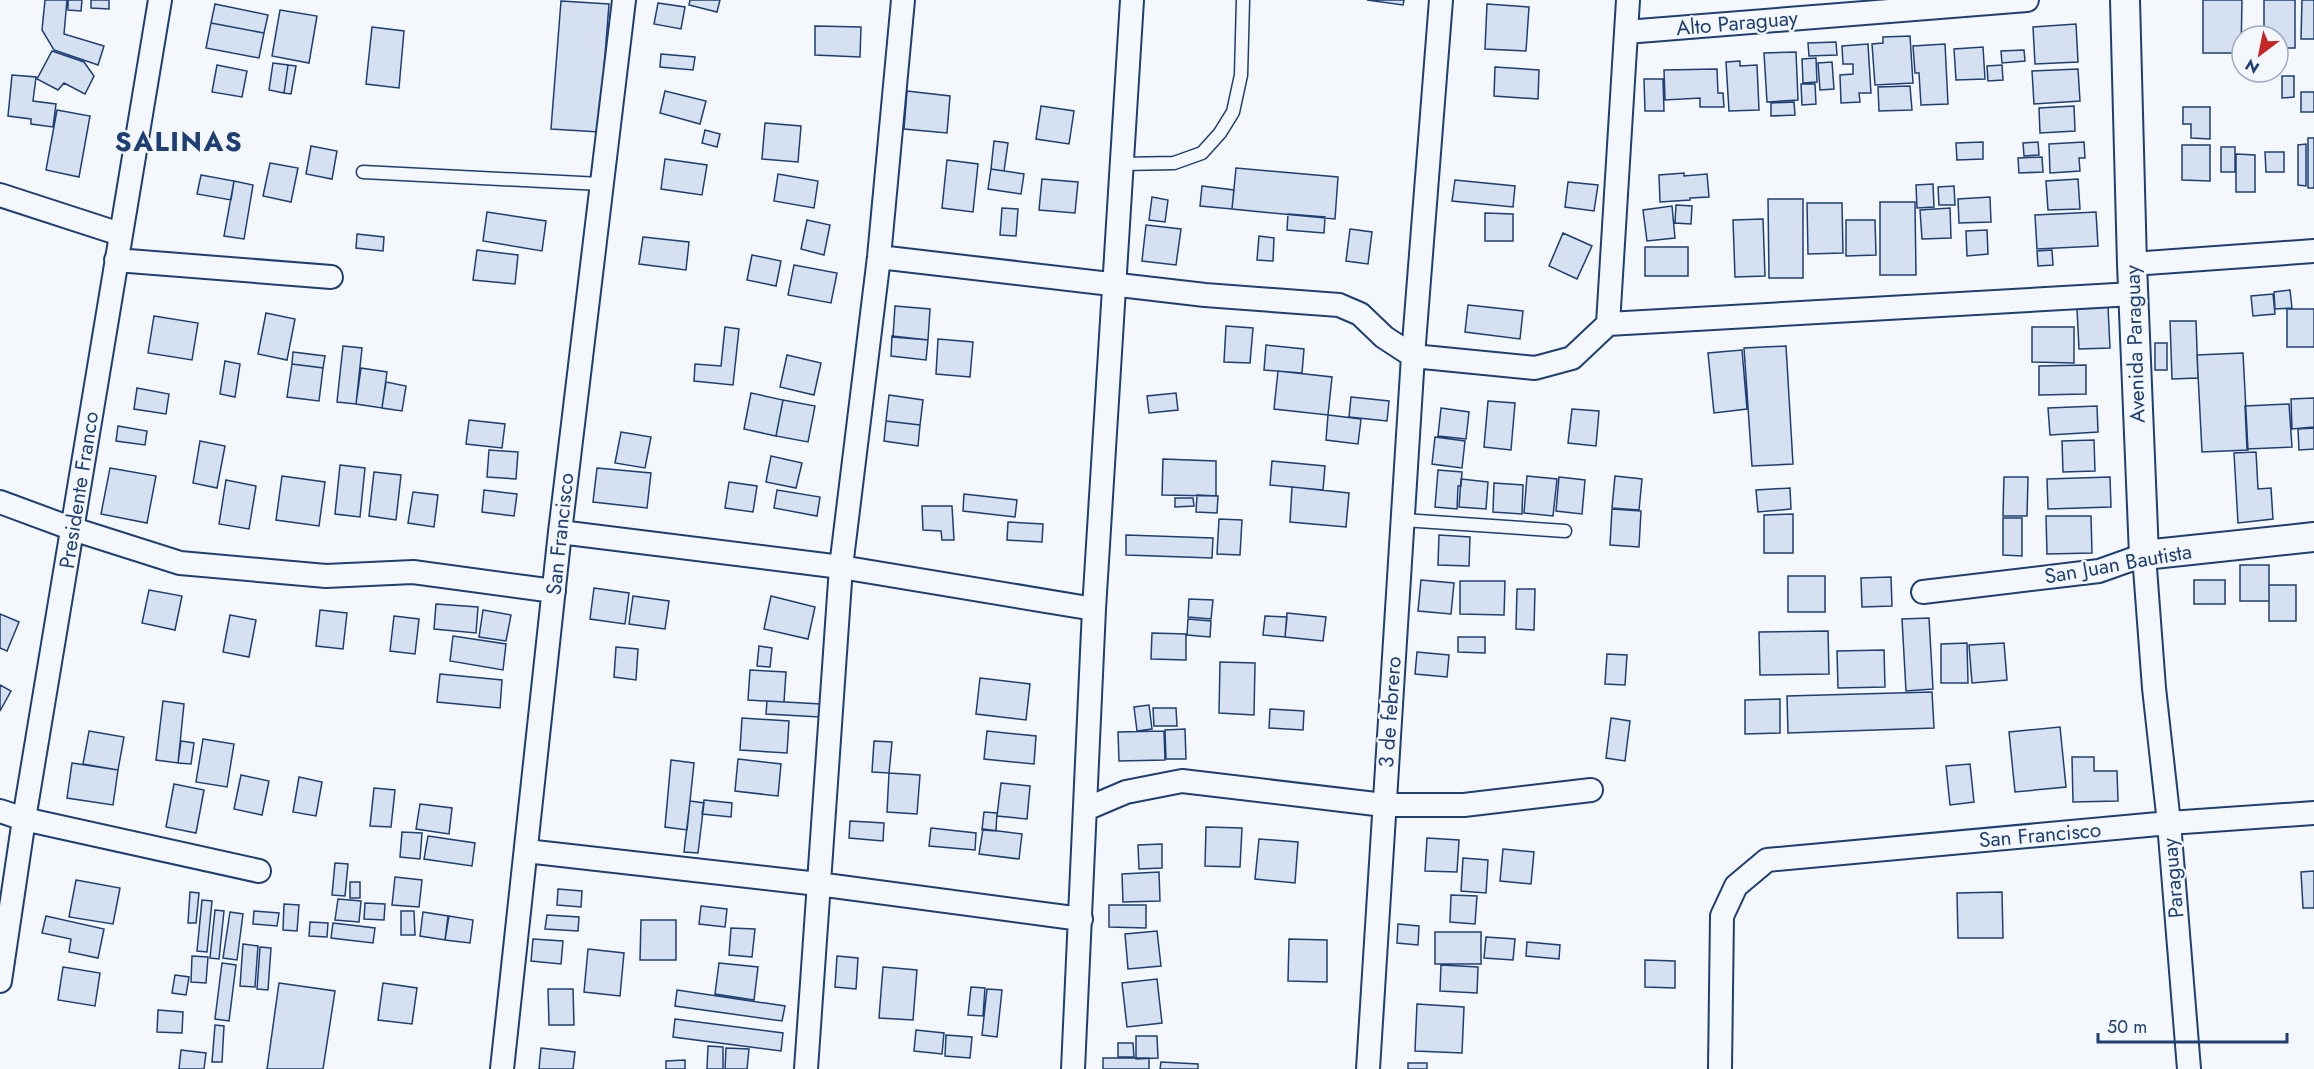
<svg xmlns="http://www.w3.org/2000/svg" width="2314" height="1069" font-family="Jost,sans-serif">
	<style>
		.building { fill: #d5e0f0; stroke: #1d3f73; stroke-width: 1.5 }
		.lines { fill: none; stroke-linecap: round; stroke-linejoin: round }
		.service-casing { stroke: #1d3f73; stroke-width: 15 }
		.minor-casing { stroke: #1d3f73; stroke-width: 26 }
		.tertiary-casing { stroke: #1d3f73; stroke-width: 32 }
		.service { stroke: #f4f7fb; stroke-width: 12 }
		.minor { stroke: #f4f7fb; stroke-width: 22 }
		.tertiary { stroke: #f4f7fb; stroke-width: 28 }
		.labels { text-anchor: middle; stroke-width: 4.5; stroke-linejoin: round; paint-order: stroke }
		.street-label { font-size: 21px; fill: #1d3f73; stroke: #f4f7fb }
		.district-label { font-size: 27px; font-weight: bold; letter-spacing: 1.5px; fill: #1d3f73; stroke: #f4f7fb }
	</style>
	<rect width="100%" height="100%" fill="#f4f7fb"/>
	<path class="building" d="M45,0H67L64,34L104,46L98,65L54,50L42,30Z
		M68,0H82L81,11L68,10Z
		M91,0H109V9L91,8Z
		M690,0H720L717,12L689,5Z
		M1367,0H1404L1403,5Z
		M2203,0H2242L2241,53H2203Z
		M2264,0H2295V48H2278V36H2264Z
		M2302,0H2314V39H2301Z
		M561,1L609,4L599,132L551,129Z
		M658,3L685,7L681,29L654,24Z
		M215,4L268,15L264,33L211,23Z
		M1487,4L1529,7L1526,51L1485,49Z
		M280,10L317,16L309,63L272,56Z
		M211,23L264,33L259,58L206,48Z
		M2076,24L2078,62L2035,64L2033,27Z
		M815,26L861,27L860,57L815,55Z
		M372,27L404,31L399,88L366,84Z
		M1910,36L1913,83L1875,85L1872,44L1883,43V37Z
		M1836,42L1837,55L1809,56L1808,43Z
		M1868,44L1871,93H1859L1860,102L1841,103L1840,75L1853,74V64H1843L1842,46Z
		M1945,44L1948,104L1921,105L1919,73H1915L1913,46Z
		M1983,47L1985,79L1956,80L1954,49Z
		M2024,50L2025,61L2002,63L2001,51Z
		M52,51L84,62L94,76L85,94L64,83L58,90L37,79Z
		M1796,52L1798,100L1767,102L1764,53Z
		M661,54L695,57L693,70L660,67Z
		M1816,58L1817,82L1803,83L1802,59Z
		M1740,61V66L1757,65L1759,110L1729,111L1726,62Z
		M1832,62L1834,89L1820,90L1818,63Z
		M273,63L288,65L284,93L269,90Z
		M217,65L247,71L242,97L212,92Z
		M288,65L296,66L291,94L284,93Z
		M2002,65L2003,80L1988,81L1987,66Z
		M1495,67L1539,70L1538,99L1494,96Z
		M1717,69L1718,93H1723L1724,107H1700V98L1665,100L1664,70Z
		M2078,69L2080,101L2034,104L2032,71Z
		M12,75L36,77L33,101L56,104L53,127L31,124V119L8,116Z
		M2282,76H2294V97L2282,98Z
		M1644,79H1663L1664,111H1645Z
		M1801,84H1815L1816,104L1802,105Z
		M1910,86L1912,110L1879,111L1878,87Z
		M665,91L706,101L700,124L660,113Z
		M907,91L950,96L947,133L904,129Z
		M2301,92H2314V112H2301Z
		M1794,102L1795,115L1771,116V103Z
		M1041,106L1074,111L1069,144L1036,139Z
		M2074,106L2075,131L2040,133L2039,108Z
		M2183,107H2210V139L2191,138V124H2183Z
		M57,110L90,116L79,177L46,170Z
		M765,123L801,126L798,162L762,159Z
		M705,130L720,134L717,147L702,143Z
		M2308,138H2314V188H2308Z
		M994,141L1008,143L1004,171L991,169Z
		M1983,142V159L1957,160L1956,143Z
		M2038,142L2039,155L2024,156L2023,143Z
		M2084,142L2085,158H2079L2080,171L2050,173L2049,144Z
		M2306,144V186L2298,185V145Z
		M2182,145H2210V181L2182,180Z
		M311,146L337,151L332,179L306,174Z
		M2221,147H2235V172H2221Z
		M2265,152H2284V172H2266Z
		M2236,154L2255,155V192H2236Z
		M2042,157L2043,172L2019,173L2018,158Z
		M665,159L707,165L702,195L661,189Z
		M947,160L978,164L973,212L942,208Z
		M270,163L298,168L291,202L263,196Z
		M1236,168L1338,177L1335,219L1232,209Z
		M991,169L1024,174L1021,194L988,189Z
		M1684,173V176L1707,174L1709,197L1690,198V200L1660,202L1659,175Z
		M778,174L818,181L814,208L774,201Z
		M201,175L234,181L231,200L197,194Z
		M1042,179L1078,182L1075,213L1039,210Z
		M2078,179L2080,209L2048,210L2046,181Z
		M1455,180L1515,186L1513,207L1452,201Z
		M234,181L253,185L244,239L224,236Z
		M1568,182L1598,185L1594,211L1565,207Z
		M1933,184L1934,207L1917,208L1916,185Z
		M1202,186L1234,190L1232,209L1200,206Z
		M1954,186L1955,205H1939L1938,187Z
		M1152,197L1168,200L1165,222L1149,220Z
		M1990,197L1991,222L1959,223L1958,199Z
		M1768,199H1803V278H1769Z
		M1880,202H1915L1916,275H1880Z
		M1807,203H1842L1843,253L1808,254Z
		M1676,205L1692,206L1691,224L1675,223Z
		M1672,206L1675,238L1647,241L1643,210Z
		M1002,208L1018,209L1016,236L1000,235Z
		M1950,208L1951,238L1922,239L1920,210Z
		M487,212L546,221L542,251L483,241Z
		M2096,212L2098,246L2037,249L2035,215Z
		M1485,213L1513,214V241H1485Z
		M1288,214L1325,217L1324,233L1287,230Z
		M1763,219L1765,276L1735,277L1733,220Z
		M807,220L830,225L824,255L801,249Z
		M1846,220H1875L1876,255L1846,256Z
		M1146,225L1181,229L1176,265L1142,261Z
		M1350,229L1372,232L1368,264L1346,261Z
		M1987,230L1988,254L1967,256L1966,231Z
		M1563,233L1592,246L1577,279L1549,266Z
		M357,234L384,237L383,251L356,248Z
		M1259,236L1274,238L1273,261L1257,260Z
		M643,237L689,242L686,270L639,264Z
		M1645,247H1688V276H1645Z
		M477,250L518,255L515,284L473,280Z
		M2052,250L2053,265L2038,266L2037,251Z
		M752,255L781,261L776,286L747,280Z
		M794,265L837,273L831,303L788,295Z
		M2290,290L2292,308L2275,309L2274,292Z
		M2273,294L2275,314L2253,316L2251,296Z
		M1468,305L1523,311L1520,339L1465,332Z
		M895,306L930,309L928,340L893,337Z
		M2108,307L2110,348L2079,349L2077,309Z
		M2287,309H2314V347H2287Z
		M266,313L295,319L287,360L258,354Z
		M154,316L198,323L192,360L148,353Z
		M2170,321H2196L2198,378L2172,379Z
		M1226,326L1253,328L1250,363L1224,362Z
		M725,327L739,329L733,385L694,381L695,364L721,366Z
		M2032,327H2074V363L2032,362Z
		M892,336L928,340L926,360L891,356Z
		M938,339L973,342L970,377L936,374Z
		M2155,343H2167V370H2155Z
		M1266,345L1304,349L1302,373L1264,370Z
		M343,346L362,348L356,404L337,402Z
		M1786,346L1793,464L1752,466L1744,348Z
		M1742,350L1747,409L1714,413L1708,353Z
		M293,352L325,356L323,368L292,364Z
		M2243,353L2248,450L2202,452L2197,355Z
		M787,355L821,363L814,395L780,387Z
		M225,361L240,364L235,397L220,394Z
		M292,364L323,368L319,401L287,397Z
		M2086,365V394L2039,395V366Z
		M361,368L387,372L382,408L356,404Z
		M1278,371L1332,377L1328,415L1274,409Z
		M386,382L406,386L402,411L382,408Z
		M137,388L169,394L166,414L134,409Z
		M751,393L783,400L776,436L744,429Z
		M1176,393L1178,410L1149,413L1147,396Z
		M889,395L923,400L920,425L886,421Z
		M1351,397L1389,401L1387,421L1349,417Z
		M2314,398V427L2292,429L2291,399Z
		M783,400L815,406L808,442L776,436Z
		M1488,401L1515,403L1511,450L1484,447Z
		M2289,404L2292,447L2247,449L2245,406Z
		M2097,406L2098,432L2050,435L2048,408Z
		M1441,408L1469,412L1466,439L1438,436Z
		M1572,409L1599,411L1596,446L1568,443Z
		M1328,415L1361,419L1358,444L1326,440Z
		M469,420L505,424L502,448L466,444Z
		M886,421L920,425L918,446L884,441Z
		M118,426L147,431L145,445L116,441Z
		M2314,428V449L2299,450L2298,429Z
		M621,432L651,437L645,468L615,463Z
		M1435,437L1465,441L1462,468L1432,464Z
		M2094,440L2095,471L2063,472L2062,441Z
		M200,441L225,446L217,488L193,483Z
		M489,450L518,452L516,479L487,477Z
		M2256,452L2258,489L2271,488L2273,519L2238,523L2234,453Z
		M771,456L802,463L796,488L766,482Z
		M1163,459L1216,461V496L1162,495Z
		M1272,461L1325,466L1323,490L1270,485Z
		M340,465L365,468L360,517L335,514Z
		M110,468L156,476L147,523L101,514Z
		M597,468L651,473L647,508L593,502Z
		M1438,470L1462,472L1461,486H1458L1457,509L1435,507Z
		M374,472L401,475L396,520L369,516Z
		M282,476L325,482L319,526L276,520Z
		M1527,476L1557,479L1553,516L1524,513Z
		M1615,476L1642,479L1639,510L1612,508Z
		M1559,477L1585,480L1582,514L1556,511Z
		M2004,477H2028L2027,516H2003Z
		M2110,477L2111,507L2048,509L2047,479Z
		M1461,479L1488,482L1486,509L1459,507Z
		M226,480L256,486L249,529L219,524Z
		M729,482L757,486L753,512L725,508Z
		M1494,483L1523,485L1522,514L1493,512Z
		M1292,487L1349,493L1346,527L1290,522Z
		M1790,488L1791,509L1758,512L1756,490Z
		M484,490L517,494L514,516L482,512Z
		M777,490L820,497L817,516L774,508Z
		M413,492L438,495L434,527L408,523Z
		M964,494L1017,500L1015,517L963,511Z
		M1197,495L1218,496L1217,513L1196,512Z
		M1175,498H1193L1194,506L1175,507Z
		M922,506H952L954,540H942L941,531L923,530Z
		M1612,509L1641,511L1639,547L1610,545Z
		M1793,514V553H1764V515Z
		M2046,516H2091L2092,553L2047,554Z
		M2003,518H2022V556L2003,555Z
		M1219,519L1242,520L1240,555L1217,554Z
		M1008,522L1043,524L1042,542L1007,540Z
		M1126,535L1213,538L1212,558L1126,555Z
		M1439,535L1470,537L1469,566L1438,565Z
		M2240,565H2269V601H2240Z
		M1788,576H1825V612H1788Z
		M1891,577L1892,606L1862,607L1861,578Z
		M1421,580L1454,583L1451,614L1418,611Z
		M2194,580H2225V604H2194Z
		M1460,581H1505L1504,615L1460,614Z
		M2269,585H2296V621H2269Z
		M594,588L629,593L625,624L590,619Z
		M1517,589H1535L1534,630L1516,629Z
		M149,590L182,596L175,630L142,623Z
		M633,596L669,601L665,629L629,624Z
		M771,596L815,607L808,639L764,629Z
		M1189,599L1213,600L1211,619L1188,617Z
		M436,604L478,607L476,633L434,629Z
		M320,610L347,613L343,649L316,646Z
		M483,610L511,615L506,641L479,637Z
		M1287,613L1326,617L1323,641L1285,637Z
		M0,614L19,622L7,651L0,648Z
		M230,615L256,620L249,657L223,652Z
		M394,616L419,619L415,654L390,651Z
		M1265,616L1287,617L1285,637L1263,635Z
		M1929,618L1933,689L1906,691L1902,619Z
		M1188,619L1211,621L1210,637L1187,635Z
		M1828,631L1829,674L1760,675L1759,632Z
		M1152,633L1186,634V660L1151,659Z
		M453,636L506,644L503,670L450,661Z
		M1458,637H1485V653L1458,652Z
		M1967,643L1968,683H1941V644Z
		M2004,643L2007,680L1972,683L1969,645Z
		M759,646L772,648L770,667L757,666Z
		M616,647L638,649L636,680L614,677Z
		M1884,650L1885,687L1838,688L1837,651Z
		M1417,652L1449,655L1447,677L1415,674Z
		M1607,654L1627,655L1625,685L1605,684Z
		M1220,662L1255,663L1254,715L1219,713Z
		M750,670L786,672L784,702L748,700Z
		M440,674L502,680L500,708L437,702Z
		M980,678L1030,684L1026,720L976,714Z
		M0,685L11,691L0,711Z
		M1932,692L1934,728L1788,733L1787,696Z
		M1780,699V733L1745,734V700Z
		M163,701L184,704L178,763L156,760Z
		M767,701L821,704L820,717L766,714Z
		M1149,705L1152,729L1137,731L1134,707Z
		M1153,708H1176L1177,726H1154Z
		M1270,709L1304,711L1303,730L1269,728Z
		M742,718L789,721L787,753L740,750Z
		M1611,718L1630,721L1625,761L1606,758Z
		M2060,727L2066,787L2015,792L2009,732Z
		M1185,729L1186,759H1166L1165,730Z
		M89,731L124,737L118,770L83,764Z
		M987,731L1036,736L1034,764L984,759Z
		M1164,731L1165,760L1119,761L1118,732Z
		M203,739L234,744L227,787L196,782Z
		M181,741L194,743L191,764L178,763Z
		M874,741L892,742L889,773L872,772Z
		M2072,757H2094V771H2117L2118,801L2073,802Z
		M738,759L781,764L778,796L735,791Z
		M671,760L694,763L687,830L665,827Z
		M72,763L118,770L113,805L67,798Z
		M1970,764L1974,802L1950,805L1946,766Z
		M889,773L920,775L917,814L887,812Z
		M241,775L269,781L262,815L234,809Z
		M299,777L322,782L316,816L293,812Z
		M1001,783L1030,786L1027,819L997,816Z
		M174,784L204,790L196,833L166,827Z
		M374,788L395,790L391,827L370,826Z
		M704,800L732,803L731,817L702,814Z
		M690,801L704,803L698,853L684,852Z
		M420,804L452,808L449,834L416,829Z
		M984,812L997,813L996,831L982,830Z
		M850,821L884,823L883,841L849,838Z
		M1206,827L1242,828L1240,867L1205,866Z
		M931,828L976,833L975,850L929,846Z
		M983,829L1022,834L1019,859L979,854Z
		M402,832L422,833L420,859L400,857Z
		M428,836L475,843L472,866L424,859Z
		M1427,838L1459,840L1457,872L1425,871Z
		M1259,839L1298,842L1295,883L1255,879Z
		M1162,844V868L1139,869L1138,845Z
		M1503,849L1534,852L1531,884L1500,881Z
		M1463,858L1488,860L1486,893L1461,891Z
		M335,863L348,864L345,896L332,895Z
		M2314,871V908H2303L2301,872Z
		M1159,872L1160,901L1123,902L1122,874Z
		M395,877L422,880L419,907L392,905Z
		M76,880L120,888L113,924L69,917Z
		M350,882H360V898H350Z
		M558,889L582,891L581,907L557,905Z
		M190,892L199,893L196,923H188Z
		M2002,892L2003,938H1958L1957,893Z
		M1451,895L1477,896L1475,924L1450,922Z
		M338,899L361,901L359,922L335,920Z
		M202,900L212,901L207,952L197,951Z
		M365,903L385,904L384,920L364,919Z
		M284,904L299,905L297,931L283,930Z
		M1109,905H1146V928L1109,927Z
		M701,906L727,909L725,927L699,924Z
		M215,910L224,911L219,959L210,958Z
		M254,911L279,913L277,926L253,924Z
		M401,911H414L415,935H401Z
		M230,912L243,914L237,960L223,958Z
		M423,912L448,916L445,940L420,936Z
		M547,915L579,917L578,931L545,929Z
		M46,916L104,929L98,958L69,952L71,939L42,933Z
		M449,916L473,920L470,943L445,940Z
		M641,920H676V960H640Z
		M310,922L328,923L327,937L309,936Z
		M333,923L375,928L373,943L331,938Z
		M1398,924L1419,926L1418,945L1397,943Z
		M731,928L755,929L752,957L729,955Z
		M1157,931L1161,966L1128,969L1125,934Z
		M1435,932H1481V964H1435Z
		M1486,937L1515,939L1513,960L1484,958Z
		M533,939L563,941L561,964L531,961Z
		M1289,939L1327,940V982L1288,981Z
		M1527,942L1560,945L1559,959L1526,956Z
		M243,944L258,946L255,987L240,986Z
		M260,947L271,948L268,990L257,989Z
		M588,949L624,953L620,996L584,992Z
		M192,956L208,957L206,983L191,982Z
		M837,956L858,958L856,989L835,987Z
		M1645,960L1675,961V988L1645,987Z
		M222,963L236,965L229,1021L215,1019Z
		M719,963L758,967L754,1000L715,994Z
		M1441,965L1478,967L1477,993L1440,991Z
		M63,967L100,973L95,1006L58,1000Z
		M883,967L917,970L913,1020L879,1018Z
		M175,975L189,977L186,995L172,993Z
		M1157,979L1162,1023L1127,1027L1122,983Z
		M279,983L335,991L323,1069H267Z
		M383,983L417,988L412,1024L378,1020Z
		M971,987L985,988L983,1016L968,1015Z
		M548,989H573L574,1025H549Z
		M987,989L1002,990L997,1037L982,1035Z
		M677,990L785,1006L782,1021L675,1006Z
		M1417,1004L1464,1007L1462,1053L1415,1051Z
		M158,1010L183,1012L182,1033L157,1032Z
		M675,1019L783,1033L781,1051L673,1037Z
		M215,1025L224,1026L222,1062H212Z
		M916,1030L944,1033L942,1054L914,1051Z
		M946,1035L972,1037L970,1058L945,1056Z
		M1136,1036H1157L1158,1058L1136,1059Z
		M1118,1043H1133L1134,1057H1118Z
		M708,1046L723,1047V1069H707Z
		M541,1048L575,1052L573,1069H539Z
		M726,1048L749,1049L747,1069H725Z
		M181,1050L206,1053L204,1069H179Z
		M1103,1058H1149V1069H1103Z
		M685,1060V1069H666V1061Z
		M1161,1062L1198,1064V1069H1160Z
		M1408,1063H1427V1069H1408Z"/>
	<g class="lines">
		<defs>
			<path id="service" d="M1122,164L1174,163L1202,153L1220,133L1233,112L1241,75L1243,0
				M363,172L601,184
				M1403,520L1565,531"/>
			<path id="minor" d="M1626,32L2027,0
				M0,195L120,234
				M879,257L1205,295L1339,305L1360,314L1384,337L1413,356L1535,368L1572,358L1608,324L2133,294
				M116,260L331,277
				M2132,264L2314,251
				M1608,324L1628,0
				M0,502L73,529L180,563L326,576L413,572L554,591
				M560,532L841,567L1094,609
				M1923,592L2099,571L2144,555L2154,688L2169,823L2189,1069
				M1086,809L1126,792L1182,781L1384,805H1464L1591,790
				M0,811L24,819L259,871
				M526,851L818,884L1081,919
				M0,981L24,819L160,0
				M502,1069L560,532L624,0
				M806,1069L841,567L879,257L903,0
				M1073,1069L1094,609L1132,0
				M1368,1069L1413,356L1441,0
				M1720,1069L1722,916L1736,886L1767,860L2169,823L2314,813"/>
			<path id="tertiary" d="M2125,0L2132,264L2144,555L2314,537"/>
		</defs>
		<use href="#service" class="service-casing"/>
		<use href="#minor" class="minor-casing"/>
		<use href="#tertiary" class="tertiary-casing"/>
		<use href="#service" class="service"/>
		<use href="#minor" class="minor"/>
		<use href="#tertiary" class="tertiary"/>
	</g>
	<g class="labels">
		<g class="street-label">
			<text transform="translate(1737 23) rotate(-5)" y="7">Alto Paraguay</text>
			<text transform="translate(2135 344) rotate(-92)" y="7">Avenida Paraguay</text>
			<text transform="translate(79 490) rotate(-81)" y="7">Presidente Franco</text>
			<text transform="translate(560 534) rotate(-84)" y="7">San Francisco</text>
			<text transform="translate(2118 564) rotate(-10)" y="7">San Juan Bautista</text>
			<text transform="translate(1390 712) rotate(-86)" y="7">3 de febrero</text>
			<text transform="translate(2040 835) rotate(-5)" y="7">San Francisco</text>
			<text transform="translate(2173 878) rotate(-95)" y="7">Paraguay</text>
		</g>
		<g class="district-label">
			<text x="179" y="151">SALINAS</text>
		</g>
	</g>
	<g transform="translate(2260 54) rotate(212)"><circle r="28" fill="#f4f7fb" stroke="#9eadc5" stroke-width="1.5"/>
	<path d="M0-4.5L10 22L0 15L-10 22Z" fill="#c62828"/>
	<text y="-9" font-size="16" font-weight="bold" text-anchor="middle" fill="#1d3f73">N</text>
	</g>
	<path d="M2098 1033v9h189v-9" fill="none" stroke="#1d3f73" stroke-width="3"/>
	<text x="2107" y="1033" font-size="18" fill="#1d3f73" stroke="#f4f7fb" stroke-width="4.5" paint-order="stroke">50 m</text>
</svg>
